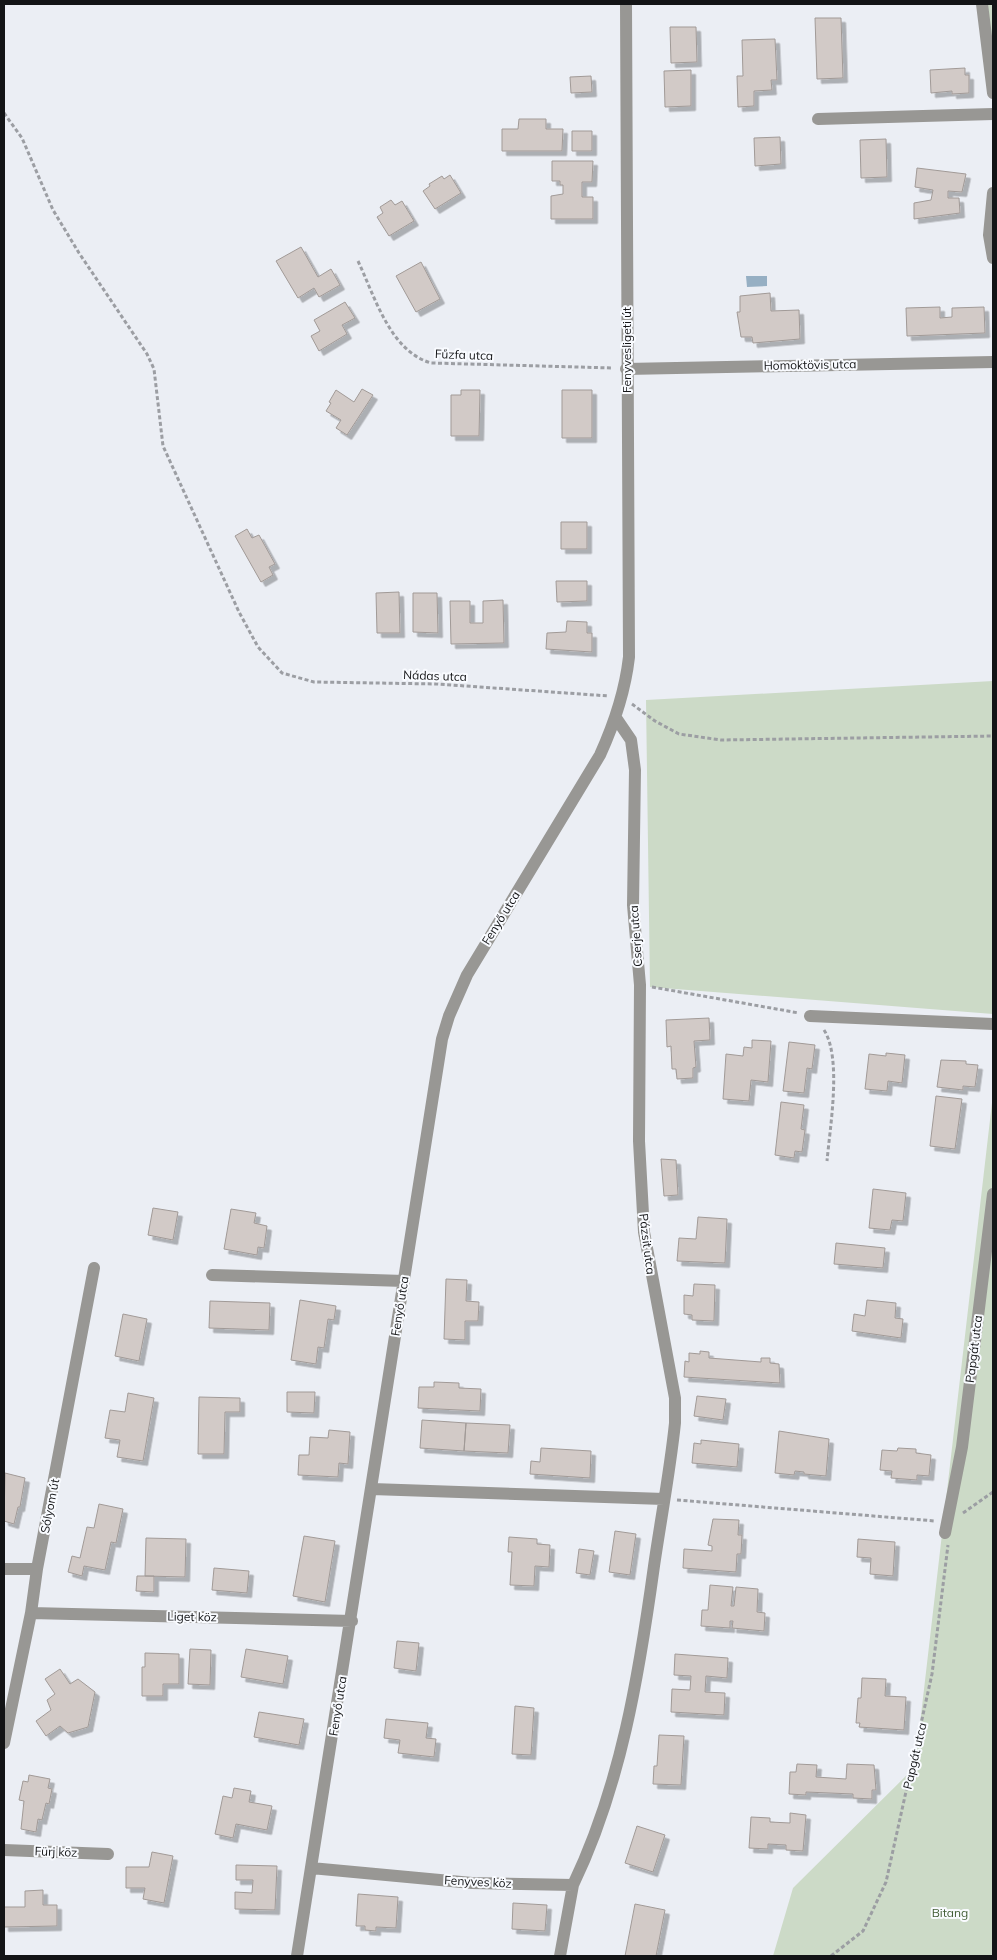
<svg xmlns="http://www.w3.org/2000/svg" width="997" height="1960" font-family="Mulish,sans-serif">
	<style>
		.green { fill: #ccdac7 }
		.water { fill: #96afc3 }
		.building { fill: #d2cac7; stroke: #a19a97; filter: url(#shadow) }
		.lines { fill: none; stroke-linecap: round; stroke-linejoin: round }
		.path { stroke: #9c9ea3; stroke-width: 3; stroke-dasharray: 4 2.5; stroke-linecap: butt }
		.minor { stroke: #989794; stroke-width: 12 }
		.labels { text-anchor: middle; stroke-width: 4; stroke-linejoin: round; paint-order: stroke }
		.street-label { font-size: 12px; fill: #131416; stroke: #f9fbff }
		.park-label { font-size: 12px; fill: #425e36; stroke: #f9fbff }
	</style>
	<defs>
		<filter id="shadow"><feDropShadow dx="4.5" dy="4.5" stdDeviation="0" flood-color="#0004"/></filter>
	</defs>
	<rect width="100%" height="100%" fill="#ebeef4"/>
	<path class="green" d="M986,4H993V65Z
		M993,681V1014L650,987L646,700Z
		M993,1094V1956H773L793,1888L915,1767Z"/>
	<path class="water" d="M746,276H767V286L747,287Z"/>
	<path class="building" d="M815,18H841L843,78L817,79Z
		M670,27H696L697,62L671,63Z
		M775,39L777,80H771L772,90L754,91V106L738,107L737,76H743L742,40Z
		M965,68V75H969V93L952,94V91L931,93L930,70Z
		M691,70V106L665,107L664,71Z
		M591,76L592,92L571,93L570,77Z
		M519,119H546V129H563L562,151H502V129H518Z
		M572,131H592V151H572Z
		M780,137L781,164L755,166L754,138Z
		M886,139L887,177L861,178L860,140Z
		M552,161H593L592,182H582V197H593V219H551V196L563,194V185H560V181H552Z
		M917,168L966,174L962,192L948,191V198H959L960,213L914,219V203L931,200L933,190L915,187Z
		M450,175L461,193L435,209L423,191L430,186L429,184L442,176L444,179Z
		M391,200L395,205L402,201L414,221L389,236L377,217L383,213L380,207Z
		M301,247L318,277L331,269L340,285L319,297L314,288L298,298L276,261Z
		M421,262L440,299L416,312L396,276Z
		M770,293L771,311L799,310L800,339L753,343L752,337H741L737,312H740V296Z
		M345,302L355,318L342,325L347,334L319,351L311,336L320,331L314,320Z
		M940,307V318L952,317V308L984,307L985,333L907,336L906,308Z
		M362,389L373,395L347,435L336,428L341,420L326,411L331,403L329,402L336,390L354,402Z
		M461,390H480L479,436H451V395H461Z
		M562,390H592V438H562Z
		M561,522H587V549H561Z
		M247,529L252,538L259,535L275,564L269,567L273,575L261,582L235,536Z
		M556,581H587V601L557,602Z
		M399,592L400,633H377L376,593Z
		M413,593H437L438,633L413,632Z
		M503,600L504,643L451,644L450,601H470V623H483V601Z
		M567,621L587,622V633H592V652L546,649L547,633L566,632Z
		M709,1018L710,1040L694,1041L696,1067L693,1068V1078L677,1079L676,1069H672L671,1046L667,1047L666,1020Z
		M752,1040L771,1041L768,1082L751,1080L749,1101L723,1099L726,1054L743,1056L744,1047L752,1048Z
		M789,1042L815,1045L812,1069L807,1068L804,1093L783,1091Z
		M886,1053L905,1055L902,1083L888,1081L887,1091L865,1089L869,1054L886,1056Z
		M941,1060L966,1061V1064L978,1065L975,1087L963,1086V1090L937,1087Z
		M936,1096L962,1099L955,1149L930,1146Z
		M781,1102L804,1105L801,1129L805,1130L802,1152L795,1151L794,1158L775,1155Z
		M661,1159L676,1160L678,1195L664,1196Z
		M873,1189L906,1193L903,1221L892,1220L890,1230L869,1228Z
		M153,1208L178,1212L173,1240L148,1235Z
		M231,1209L256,1213L254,1223L267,1226L264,1248L258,1247L257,1255L224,1249Z
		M698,1217L727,1219L725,1263L677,1261L679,1238L696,1239Z
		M836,1243L885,1248L883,1268L834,1264Z
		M446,1279L467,1280L466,1301L479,1302L478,1321H465V1340L444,1339Z
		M694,1284L715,1285L714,1321L692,1320V1315L684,1314V1295L693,1296Z
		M300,1300L336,1306L334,1320L328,1319L324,1348L318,1347L316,1364L291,1360Z
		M867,1300L896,1303L895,1318L903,1319L901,1338L852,1331L854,1314L865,1316Z
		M210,1301L270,1303L269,1330L209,1328Z
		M123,1314L147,1319L139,1361L115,1356Z
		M700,1351L709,1352V1358L761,1362V1358H770V1363L779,1364L780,1383L684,1377L685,1361L689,1362V1353L700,1354Z
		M434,1382L459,1383V1388L481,1389L480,1411L418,1408L419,1387H434Z
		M287,1392H315L314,1413L287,1412Z
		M128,1393L154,1398L143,1461L117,1457L120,1440L105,1438L110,1410L125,1412Z
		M697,1396L726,1399L723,1420L694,1416Z
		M199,1397L240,1398V1412H225L224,1454H198Z
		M422,1420L466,1423L464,1451L420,1448Z
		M466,1423L510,1425L508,1453L464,1451Z
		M329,1430L350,1432L348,1464L339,1463L338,1477L298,1475L299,1455H309L310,1437L328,1438Z
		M779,1431L829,1439L826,1476L804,1474V1472L795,1471L794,1475L775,1473Z
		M701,1440L739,1444L737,1467L692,1463L694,1443L701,1444Z
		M541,1448L591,1451L590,1478L530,1474L531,1461L540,1462Z
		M898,1448L916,1449V1453L931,1455L929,1476L917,1475V1480L891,1478L892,1471L880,1470L882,1450L897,1451Z
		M5,1473L25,1478L20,1507H18L14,1524L4,1521Z
		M99,1504L123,1509L116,1543L111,1542L105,1570L84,1566L82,1576L68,1572L72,1556L80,1558L87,1527L94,1528Z
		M713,1519L739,1520L738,1535H742L741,1554H737L736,1572L683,1568L684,1549L712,1551V1546L708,1545Z
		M615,1531L636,1534L630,1575L609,1572Z
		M304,1536L335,1541L325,1602L293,1596Z
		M509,1537L537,1539V1544L550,1545L549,1567L535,1566L534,1586L510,1585L512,1552H508Z
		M146,1538L186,1539L185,1577L145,1576Z
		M858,1539L895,1542L893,1576L870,1574L871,1558L857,1557Z
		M579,1549L594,1551L590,1575L576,1573Z
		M214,1568L249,1571L247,1593L212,1590Z
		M137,1576H154V1592L136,1591Z
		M710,1585L733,1587L731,1606H734L736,1587L758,1589L757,1612L765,1613L764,1631L732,1628L733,1621H730V1628L701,1626L702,1610H708Z
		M397,1641L419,1643L416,1671L394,1668Z
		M190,1649L211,1650L210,1685L188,1684Z
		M246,1649L288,1656L283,1684L241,1677Z
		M145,1653L179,1654V1684H163V1696H142V1667H145Z
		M675,1654L728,1658L727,1678L706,1676L705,1692L725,1693L724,1715L671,1712L672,1689L690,1690L691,1676L674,1675Z
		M60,1669L70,1684L78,1679L95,1692L88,1727L68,1733L60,1726L46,1736L36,1721L51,1710L47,1700L55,1694L45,1679Z
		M862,1678L886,1679L885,1696L906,1697L904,1730L859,1727L860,1723H856L858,1698H861Z
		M515,1706L534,1708L531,1755L512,1754Z
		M259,1712L304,1719L299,1745L254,1737Z
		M386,1719L428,1723L426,1738L436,1739L434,1757L398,1753L400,1740L384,1738Z
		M659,1735L684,1736L681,1785L653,1784L654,1766H657Z
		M797,1764L817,1765L816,1777L846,1779L847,1764L874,1765L876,1790H872V1799L853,1798V1794L806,1792V1795L789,1794L790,1772H796Z
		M29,1775L50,1779L48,1788L52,1789L49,1804L46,1803L42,1820L38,1819L36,1832L21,1829L24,1801L19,1800L23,1781L28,1782Z
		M234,1788L251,1791L249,1802L272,1806L267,1830L236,1824L233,1838L215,1834L223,1796L232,1798Z
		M790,1813L806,1815L803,1851L786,1850V1845L768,1844V1849L749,1848L751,1817L770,1818V1822L790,1823Z
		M637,1826L665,1835L653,1872L625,1863Z
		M152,1852L173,1856L164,1903L143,1899L145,1888H126V1867H149Z
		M236,1865L277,1866L275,1910L235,1909V1892L252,1893L253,1880H236Z
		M43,1890V1905H57V1926L4,1927V1907H25V1891Z
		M358,1894L398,1897L396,1928L376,1927V1931L365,1930V1926H356Z
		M513,1903L547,1905L545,1931L512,1929Z
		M635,1904L665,1910L656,1956H625Z"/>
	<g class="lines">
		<path class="path" d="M4,113L22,138L53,210L79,253L147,354L154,369L163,446L239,612L258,647L282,673L314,682L437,684L609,696
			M358,261C375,297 390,351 431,363L613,368
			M632,704L655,721L679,734L721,740L993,736
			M652,987L799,1013
			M824,1030C842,1058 830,1127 827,1161
			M677,1500L935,1521
			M963,1513L993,1492
			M831,1956L863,1931L886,1882L932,1674L948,1545"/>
		<path class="minor" d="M982,4L993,93
			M818,119L993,114
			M993,193L989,235L993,258
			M626,369L993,362
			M810,1016L993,1024
			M212,1275L404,1281
			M372,1489L664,1499
			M945,1533L962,1447L993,1194
			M4,1569H37
			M31,1613L352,1621
			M4,1743L31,1613L37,1569L94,1268
			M4,1850L108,1854
			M311,1868L472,1883L573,1885L560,1956
			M573,1885C621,1785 639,1675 654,1566C661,1518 670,1471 675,1423V1398L644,1232L639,1141L640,985L633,905L635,770L631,740L616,718
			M297,1956L442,1039L449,1016L467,975L600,755C615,722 625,692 629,657L626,4"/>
	</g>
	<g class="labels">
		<g class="street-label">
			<text transform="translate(627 350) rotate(-90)" y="4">Fenyvesligeti út</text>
			<text transform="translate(464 355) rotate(2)" y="4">Fűzfa utca</text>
			<text transform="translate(810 365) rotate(-1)" y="4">Homoktövis utca</text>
			<text transform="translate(435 676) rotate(2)" y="4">Nádas utca</text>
			<text transform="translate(501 918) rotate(-58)" y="4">Fenyő utca</text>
			<text transform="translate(636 936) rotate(-94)" y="4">Cserje utca</text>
			<text transform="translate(647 1244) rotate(83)" y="4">Pázsit utca</text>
			<text transform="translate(400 1306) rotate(-81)" y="4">Fenyő utca</text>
			<text transform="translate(974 1349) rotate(-83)" y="4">Papgát utca</text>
			<text transform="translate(50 1506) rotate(-79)" y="4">Sólyom út</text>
			<text transform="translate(192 1617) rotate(1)" y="4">Liget köz</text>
			<text transform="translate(338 1706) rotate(-81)" y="4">Fenyő utca</text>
			<text transform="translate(915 1756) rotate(-77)" y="4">Papgát utca</text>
			<text transform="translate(56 1852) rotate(2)" y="4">Fürj köz</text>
			<text transform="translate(478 1882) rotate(3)" y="4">Fenyves köz</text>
		</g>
		<g class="park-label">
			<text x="950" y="1917">Bitang</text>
		</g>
	</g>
	<rect width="997" height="1960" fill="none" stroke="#131416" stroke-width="10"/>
</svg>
